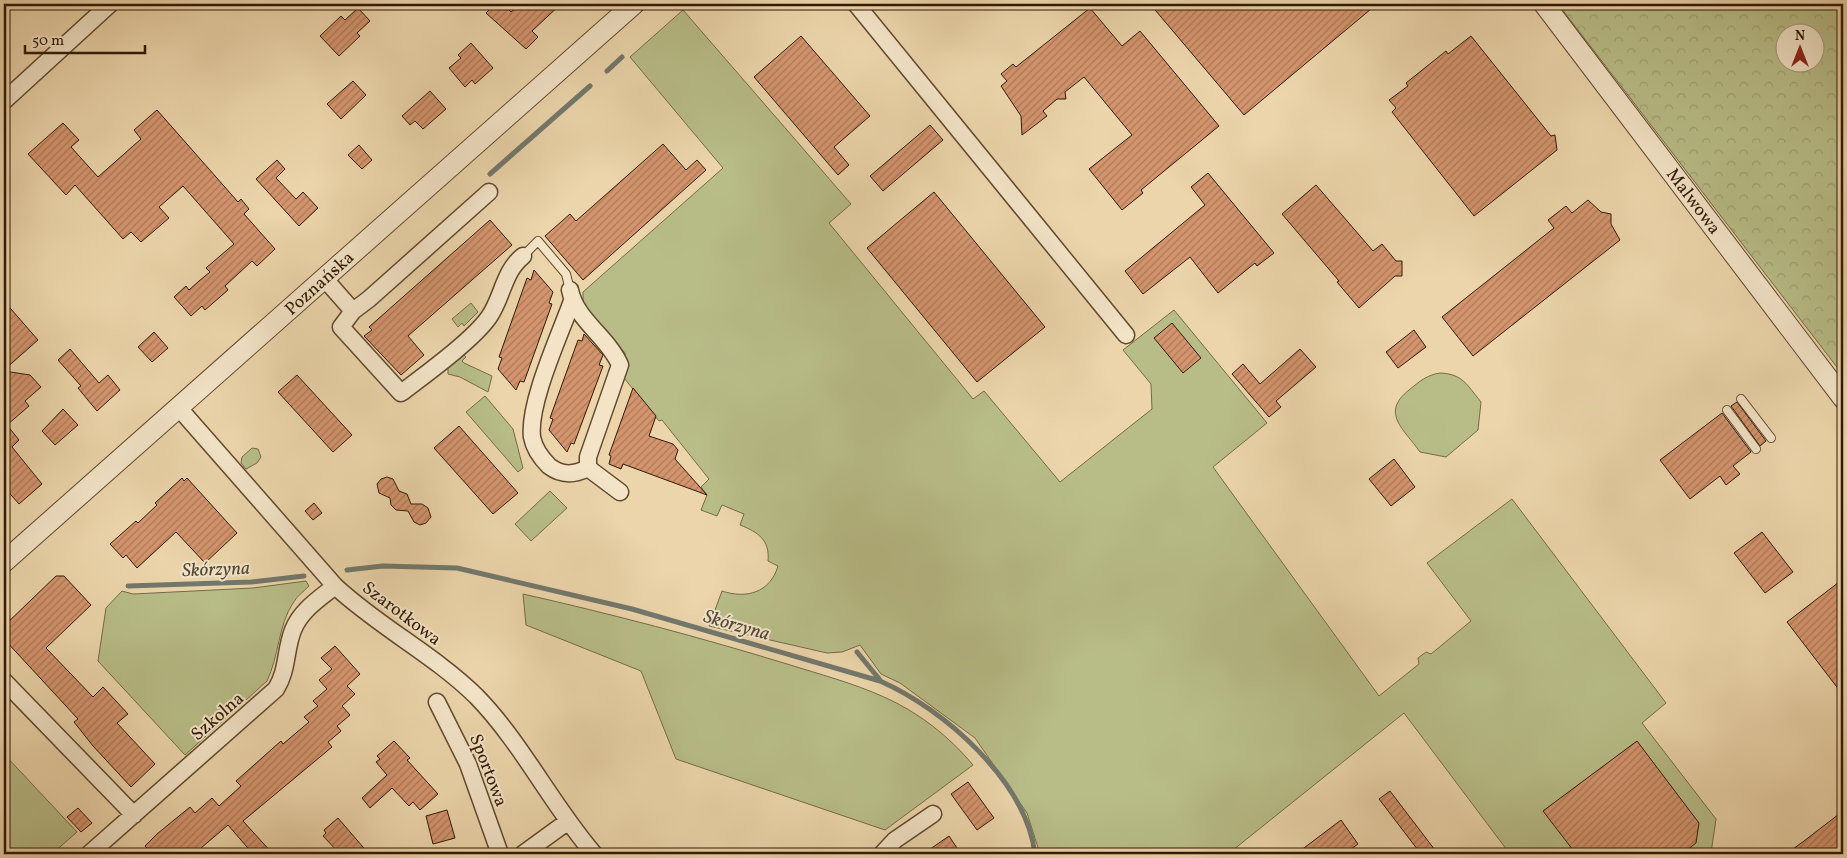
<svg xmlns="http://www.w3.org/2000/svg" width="1847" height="858" font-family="Vollkorn,serif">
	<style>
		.green { fill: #b8bd88; stroke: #746c44 }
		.forest { fill: url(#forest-crowns); stroke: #746c44; fill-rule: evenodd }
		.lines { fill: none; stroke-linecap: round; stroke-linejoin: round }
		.stream { stroke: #72786c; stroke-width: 5 }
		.building { fill: url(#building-hatch); stroke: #311a01 }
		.service-casing { stroke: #60492c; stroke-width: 10 }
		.minor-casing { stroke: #60492c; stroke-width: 19 }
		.tertiary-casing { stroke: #60492c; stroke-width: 22 }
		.service { stroke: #f3e4c8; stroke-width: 8 }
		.minor { stroke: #f3e4c8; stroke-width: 16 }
		.tertiary { stroke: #f3e4c8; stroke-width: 20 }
		.labels { text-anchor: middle; stroke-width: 4; stroke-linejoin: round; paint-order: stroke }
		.street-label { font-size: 18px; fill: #311a01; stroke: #f3e4c8 }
		.water-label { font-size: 19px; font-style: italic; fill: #514937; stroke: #f3e4c8 }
	</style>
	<defs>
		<pattern id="forest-crowns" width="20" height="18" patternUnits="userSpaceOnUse" patternTransform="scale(1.25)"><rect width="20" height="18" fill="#b8bd88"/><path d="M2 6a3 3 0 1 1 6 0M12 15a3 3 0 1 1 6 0" fill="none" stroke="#9fa274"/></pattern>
		<pattern id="building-hatch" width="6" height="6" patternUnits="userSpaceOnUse" patternTransform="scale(1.25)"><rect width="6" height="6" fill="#d4956e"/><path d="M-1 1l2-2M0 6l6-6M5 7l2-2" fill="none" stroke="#ad7958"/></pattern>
	</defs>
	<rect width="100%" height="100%" fill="#ecd5ab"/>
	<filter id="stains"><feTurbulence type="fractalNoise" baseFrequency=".004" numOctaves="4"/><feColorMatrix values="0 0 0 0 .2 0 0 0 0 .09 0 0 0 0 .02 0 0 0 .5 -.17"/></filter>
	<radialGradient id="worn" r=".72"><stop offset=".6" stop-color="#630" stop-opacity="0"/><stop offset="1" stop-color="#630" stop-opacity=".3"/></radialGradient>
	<path class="green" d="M683,10L851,204L829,223L973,399L984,391L1060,482L1152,409L1151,384L1123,350L1174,310L1267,423L1213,467L1379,696L1419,664L1418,658L1426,652L1431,654L1471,621L1427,563L1512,499L1666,703L1642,723L1716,819L1711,853L1510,854L1404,713L1228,854H1040L1027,813L975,738L900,683L881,674L860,645L842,652L827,653L709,626L722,591C746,599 770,593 778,566L768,561C770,540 758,532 740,525L744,514L722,505L717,516L701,510L707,495L701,487L709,479L662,420L659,421L624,378L625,353L583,305V292L723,168L630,57Z
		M471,303L478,312L464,326L462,323L458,327L452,319Z
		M461,352L466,357L462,361L464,363L492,376L488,392L460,377L448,374V365Z
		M1440,373C1463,374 1467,385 1481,402L1478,430L1446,457L1420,452C1404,429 1380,413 1409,390C1420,381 1427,375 1440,373Z
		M485,396L513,429L523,468L518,472L466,412Z
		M252,448L258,449L261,457L257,463L246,469L241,463L242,457Z
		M550,491L567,508L531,541L515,524Z
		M306,581L309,586C304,591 297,596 293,603C278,626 279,656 267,681L185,755L98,661L106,608L122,591L133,594L253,588Z
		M523,594C612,614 699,637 787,664C819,674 853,683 884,697C918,712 949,736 973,765L885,830L676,759L641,671L526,625Z
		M4,754L77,832L52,854H4Z"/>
	<path class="forest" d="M1558,4H1843V375ZM1784,32H1814V62H1784Z"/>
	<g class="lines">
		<path class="stream" d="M607,71L622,57
			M490,174L590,86
			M347,570L383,566L457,568L632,609L880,681C944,709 1026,781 1035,854
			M128,586L251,582L304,576
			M857,652L880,680"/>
	</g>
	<path class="building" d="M495,4H503L511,12L520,4H561L532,31L538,37L526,49L486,13Z
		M1150,4H1377L1244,115Z
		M358,8L370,21L357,33L360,36L339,56L320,36L341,16L345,20Z
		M1090,8L1122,46L1140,31L1219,126L1141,190L1143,193L1122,210L1089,169L1132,135L1084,77L1065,92L1066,99H1057L1043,111L1047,116L1022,135L1021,116L1001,86L1007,81L1001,74L1013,64L1016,67Z
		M801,36L870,116L834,147L849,165L838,175L754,77Z
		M1471,36L1551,136L1555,135L1557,150L1474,216L1392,112L1396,108L1389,100L1408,86L1406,83L1446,51L1448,54Z
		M471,43L493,68L475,84L472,80L465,87L449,68L461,58L458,55Z
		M353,81L366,95L341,119L327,104Z
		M430,91L446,109L423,129L415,121L410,125L402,116Z
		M157,110L238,202L241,199L249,209L244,214L275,249L257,266L252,261L225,286L228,290L205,310L202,306L191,316L174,297L186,286L189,290L199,281L210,272L206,268L234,244L183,186L159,207L169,218L141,242L131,232L123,239L75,185L66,195L28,154L63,123L79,140L71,147L98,177L141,139L134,130Z
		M930,125L943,140L883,191L870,176Z
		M663,144L686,170L697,160L706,170L583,280L545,236L570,214L576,221Z
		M359,145L372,160L362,169L348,155Z
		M277,160L285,169L276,178L296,199L303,192L318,208L299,226L256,179Z
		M1208,173L1274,253L1257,266L1255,263L1218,293L1190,257L1143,294L1125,271L1205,205L1191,187Z
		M1316,185L1373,251L1382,244L1396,261H1402V276H1395L1359,308L1337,282L1339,281L1282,214Z
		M934,192L1045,327L977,382L867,248Z
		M1588,200L1601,212L1611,214V224L1620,240L1473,356L1442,317L1554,228L1548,220L1566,206L1572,213Z
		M490,220L512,245L408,336L424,355L401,375L364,336L372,330L369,327Z
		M534,270L553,292L549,303L552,304L524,382L520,381L516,390L498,369L502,358L499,357L527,278L531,280Z
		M4,301L38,340L4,370Z
		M1172,323L1201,358L1183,373L1154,338Z
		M1414,330L1426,347L1398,368L1386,352Z
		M154,332L168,348L152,362L138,347Z
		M584,334L603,355L599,365L603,366L574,444L571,443L567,452L549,430L553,419L550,418L578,340L582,341Z
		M70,349L99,383L108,375L120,390L97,411L78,388L81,386L58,360Z
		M1300,349L1316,367L1276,401L1281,407L1269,417L1232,374L1243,364L1260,384Z
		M4,371L30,375L41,387L25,401L29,406L7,425L19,440L12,447L42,484L19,504L4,487Z
		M297,375L352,435L333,452L278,392Z
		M633,388L656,416L649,436L673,444L678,450L675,459L707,495L623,464L621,469L609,464L611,456L609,455Z
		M1737,402L1766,441L1760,446L1731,406Z
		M63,409L78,425L55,445L42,431Z
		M1722,413L1751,452L1733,466L1740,474L1726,485L1720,476L1690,499L1660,460Z
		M459,426L518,493L493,514L434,448Z
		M1394,459L1415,487L1391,506L1369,479Z
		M387,477L393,479L399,491L407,494L411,504H422L428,508L431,517L426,523L420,525L414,522L408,511L396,510L391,505L390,498L379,493L377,484L381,479Z
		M182,478L184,481L187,478L237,533L205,563L176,532L137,568L126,555L123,558L110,544L136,521L138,523L157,505L155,503Z
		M314,503L322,513L313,520L305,511Z
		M1762,532L1793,572L1765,593L1734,553Z
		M56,576H64L91,605L46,648L93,697L103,687L128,714L117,723L155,764L131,787L93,746L74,722L78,719L4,639V626Z
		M1843,579V695L1787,622Z
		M335,646L360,674L347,686L355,694L342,706L350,715L337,726L341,731L328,742L332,747L243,821L273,854H253L228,825L194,854H153L145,846L157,834L190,807L195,813L212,798L219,806L241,786L236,781L281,741L283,744L309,722L304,717L318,706L313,701L327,689L319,680L332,669L321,658Z
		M394,741L410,758L407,760L438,794L420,810L413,802L409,806L392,788L370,808L362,798L387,775L376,762L380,759L377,756Z
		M1637,741L1699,823L1696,843L1682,854H1576L1543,811Z
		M968,782L994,818L977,830L951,794Z
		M1390,791L1438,854H1421L1379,799Z
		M78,808L92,823L81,832L67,817Z
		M447,810L455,838L433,844L426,816Z
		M1843,811V854H1786L1804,841Z
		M338,818L369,854H340L323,836L326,833L324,830Z
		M1341,820L1358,844L1344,854H1296Z
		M949,836L961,854H923Z"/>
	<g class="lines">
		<defs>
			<path id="service" d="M523,256L538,241L566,274L570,290
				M1741,399L1771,438
				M1727,410L1756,449"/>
			<path id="minor" d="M856,4L1126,335
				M4,101L110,4
				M489,192L369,299L353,311L341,327L401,393C426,374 473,340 489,317C503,297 503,272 523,256
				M324,278L353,311
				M570,290C576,320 608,337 620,365L588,457V468L620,492
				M572,301C560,335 528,403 532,437C534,448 541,458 549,466C562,476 574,475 588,468
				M178,407L335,586C379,627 433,654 476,696C522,743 551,804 594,854
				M4,681L134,815
				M437,702L468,764L500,854
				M89,854L276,689C288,670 285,650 293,630C301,610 319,599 335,586
				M523,854L567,822
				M882,854L895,840L933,814"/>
			<path id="tertiary" d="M1544,4L1843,398
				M4,562L634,4"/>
		</defs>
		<use href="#service" class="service-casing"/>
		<use href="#minor" class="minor-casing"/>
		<use href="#tertiary" class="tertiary-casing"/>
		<use href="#service" class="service"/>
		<use href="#minor" class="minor"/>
		<use href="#tertiary" class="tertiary"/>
	</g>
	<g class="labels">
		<g class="street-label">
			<text transform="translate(1694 201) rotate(53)" y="6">Malwowa</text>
			<text transform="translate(319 283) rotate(-42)" y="6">Poznańska</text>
			<text transform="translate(402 613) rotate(37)" y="6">Szarotkowa</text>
			<text transform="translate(217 716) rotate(-41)" y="6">Szkolna</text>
			<text transform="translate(489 770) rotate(69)" y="6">Sportowa</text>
		</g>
		<g class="water-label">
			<text transform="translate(216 568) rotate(-2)" y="7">Skórzyna</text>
			<text transform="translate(737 624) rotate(16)" y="7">Skórzyna</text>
		</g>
	</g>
	<rect width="1847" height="858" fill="none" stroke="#ecd5ab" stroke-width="20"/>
	<rect x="5" y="5" width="1837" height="848" fill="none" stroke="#311a01" stroke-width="2.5"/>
	<rect x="10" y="10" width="1827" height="838" fill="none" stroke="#311a01"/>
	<g transform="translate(1800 48)"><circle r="24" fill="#f3e4c8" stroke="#a59378"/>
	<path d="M0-4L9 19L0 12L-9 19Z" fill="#8f2418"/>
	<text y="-8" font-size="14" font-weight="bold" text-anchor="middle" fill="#311a01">N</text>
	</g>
	<path d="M25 45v8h120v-8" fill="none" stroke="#311a01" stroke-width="2.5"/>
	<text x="32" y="45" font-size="15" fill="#311a01" stroke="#f3e4c8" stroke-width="4" paint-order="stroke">50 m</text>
	<rect width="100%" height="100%" filter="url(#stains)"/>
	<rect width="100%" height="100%" fill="url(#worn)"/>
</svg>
